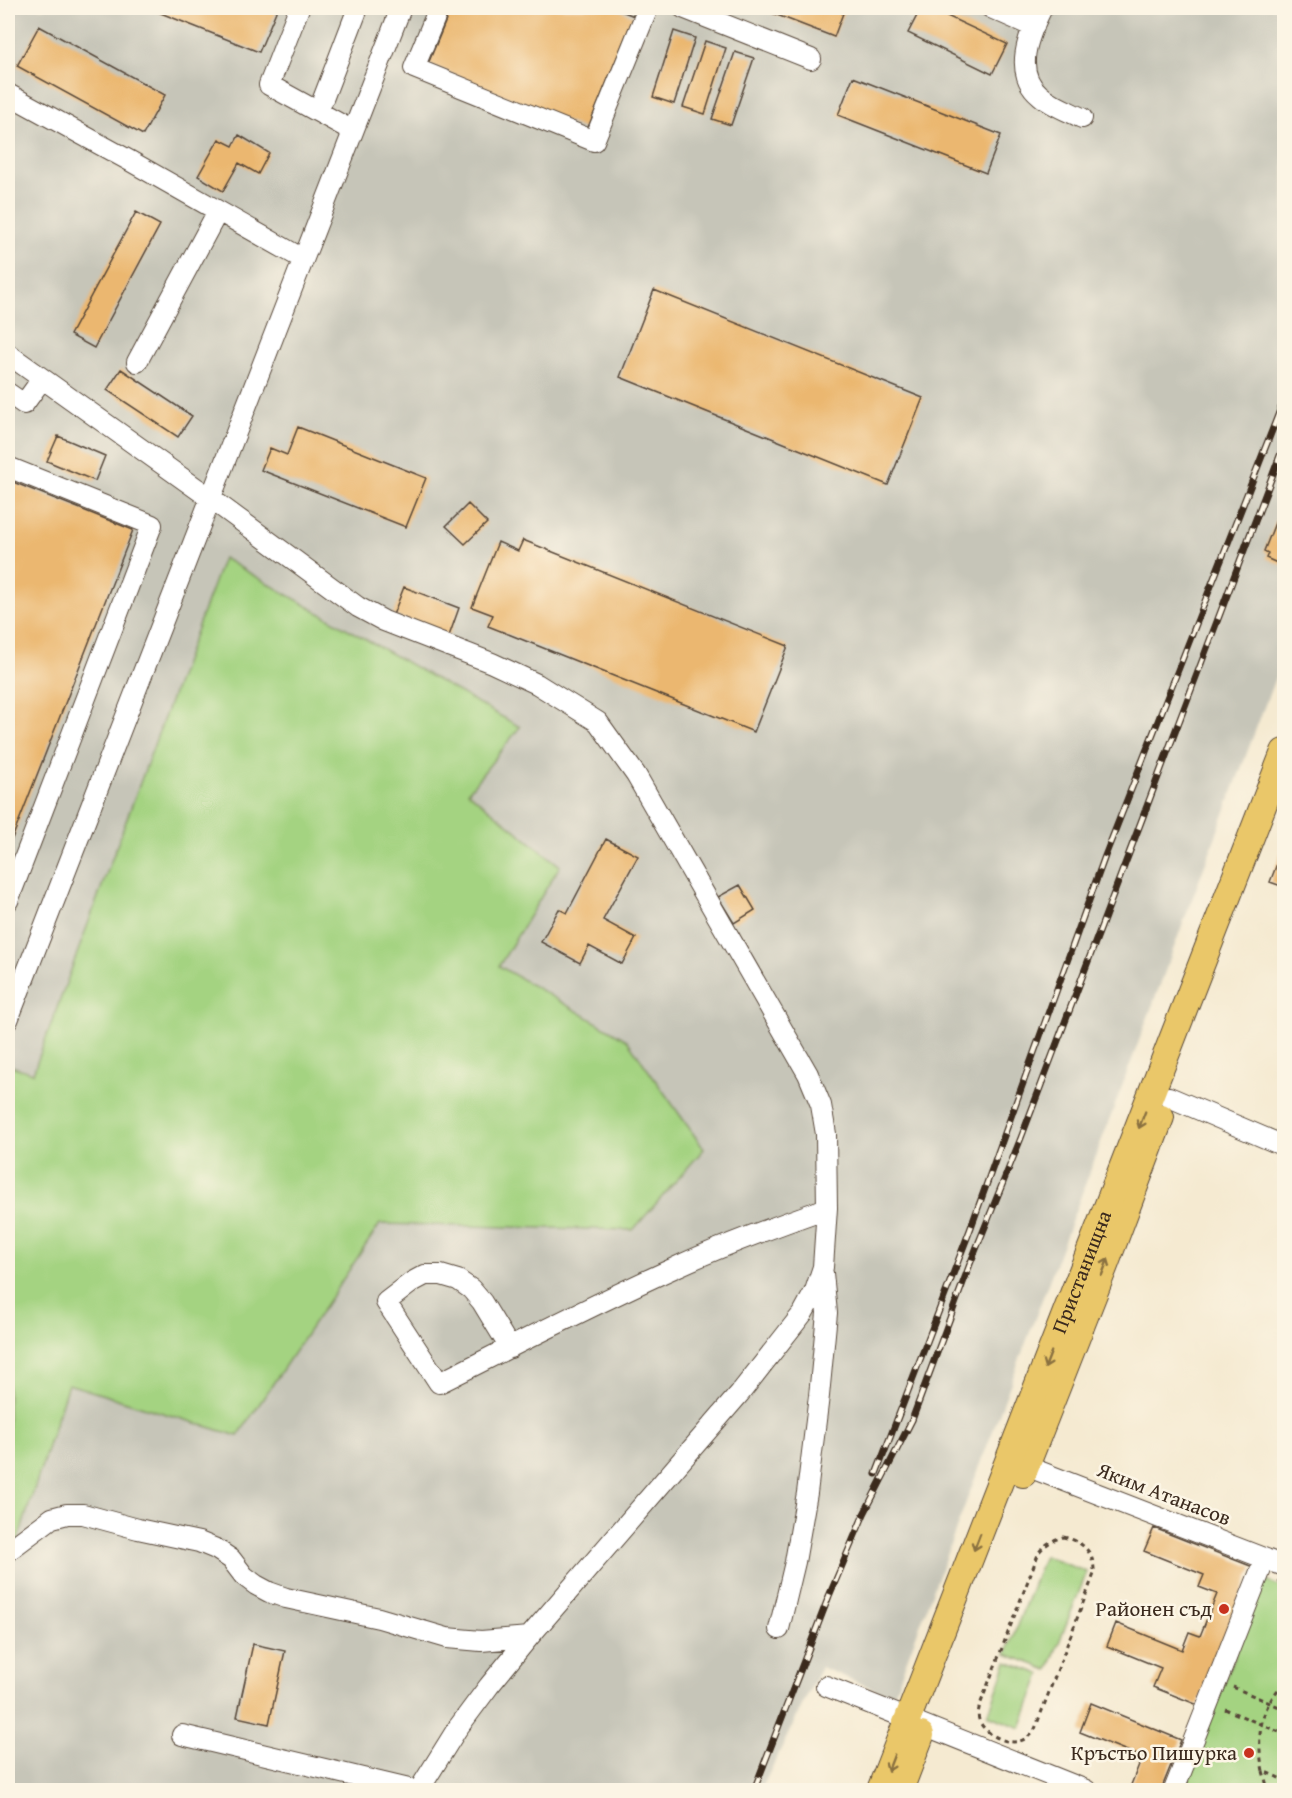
<svg xmlns="http://www.w3.org/2000/svg" width="1292" height="1798" font-family="'Gentium Book Plus',serif">
	<style>
		.industrial { fill: #c6c5b8 }
		.green { fill: #a4d381; stroke: #707e50; stroke-width: 1.5 }
		.building { fill: #ebb770 }
		.lines { fill: none; stroke-linecap: round; stroke-linejoin: round }
		.minor-casing { stroke: #574739; stroke-width: 22 }
		.major-casing { stroke: #574739; stroke-width: 28 }
		.path { stroke: #574739; stroke-width: 3; stroke-dasharray: 4.5 4.5; stroke-linecap: butt }
		.minor { stroke: #fff; stroke-width: 20 }
		.major { stroke: #eac769; stroke-width: 26 }
		.rail-casing { stroke: #3b2a1e; stroke-width: 7 }
		.rail { stroke: #fcf5e5; stroke-width: 4.5; stroke-dasharray: 14; stroke-linecap: butt }
		.oneway { stroke: #8a7140 }
		.poi-dot { fill: #c8321e; stroke: #fcf5e5; stroke-width: 2 }
		.labels { text-anchor: middle; stroke-width: 5; stroke-linejoin: round; paint-order: stroke }
		.street-label { font-size: 21px; fill: #3b2a1e; stroke: #fcf5e5 }
		.poi-label { font-size: 21px; fill: #3b2a1e; stroke: #fcf5e5; text-anchor: end }
	</style>
	<rect width="100%" height="100%" fill="#fcf5e5"/>
	<filter id="ink" filterUnits="userSpaceOnUse"><feTurbulence type="fractalNoise" baseFrequency=".0167" numOctaves="2"/><feDisplacementMap in="SourceGraphic" scale="12" xChannelSelector="R" yChannelSelector="G"/><feConvolveMatrix kernelMatrix="1 2 1 2 8 2 1 2 1" color-interpolation-filters="sRGB"/></filter>
	<filter id="wash" filterUnits="userSpaceOnUse"><feTurbulence type="fractalNoise" baseFrequency=".008" numOctaves="4" result="noise"/><feDisplacementMap in="SourceGraphic" scale="24" xChannelSelector="R" yChannelSelector="G"/><feGaussianBlur stdDeviation="1.35" result="paint"/><feColorMatrix in="noise" values="0 0 0 0 0 0 0 0 0 0 0 0 0 0 0 0 0 1.4 0 .05"/><feComposite in="paint" operator="in"/></filter>
	<g filter="url(#wash)">
		<rect width="100%" height="100%" fill="#f5ead1"/>
		<path class="industrial" d="M8,8H1284V654L893,1697L821,1667L761,1790H8V1571L68,1384L238,1436L380,1224L633,1230L627,1040L498,966L560,866L468,791L520,727L223,558L33,1073L8,1065Z"/>
		<path class="green" d="M223,558L520,727L468,792L560,866L499,966L627,1040L704,1149L633,1230L380,1224L238,1436L68,1384L8,1571V1065L33,1073Z
			M1044,1556L1087,1572L1048,1670L1006,1654Z
			M1264,1580L1284,1588V1790H1182Z
			M1007,1662L1041,1674L1021,1728L988,1715Z"/>
		<g id="blocks">
			<path class="building" d="M148,8H274L277,9L259,52Z
				M451,8H614L634,16L587,130L428,64Z
				M759,8H845L834,37Z
				M921,8H930L1007,44L992,74L908,33Z
				M39,26L165,95L143,135L17,66Z
				M674,31L695,38L674,104L653,97Z
				M705,41L726,48L705,114L683,107Z
				M735,52L754,58L731,125L712,119Z
				M853,77L1001,135L986,173L838,115Z
				M239,135L269,153L258,174L239,163L223,191L198,176L219,139L233,146Z
				M136,212L160,225L94,348L70,335Z
				M654,290L923,398L888,485L620,377Z
				M121,369L192,416L178,437L107,390Z
				M298,427L426,478L406,527L261,470L270,448L287,455Z
				M58,436L105,456L95,481L47,461Z
				M8,480L133,530L8,849Z
				M1284,500V566L1266,558L1268,553L1264,551Z
				M468,504L487,523L465,544L446,526Z
				M523,540L788,646L754,732L488,626L493,615L472,607L498,542L518,551Z
				M404,587L459,608L449,636L393,615Z
				M606,839L638,856L603,920L636,938L622,964L589,946L580,963L541,942L559,909L567,913Z
				M1283,848L1284,849V887L1270,882Z
				M740,885L755,910L734,923L718,897Z
				M1154,1528L1253,1567L1198,1705L1153,1687L1161,1668L1107,1646L1116,1623L1182,1650L1189,1632L1200,1636L1217,1594L1199,1587L1204,1575L1144,1551Z
				M253,1644L285,1651L269,1724L237,1717Z
				M1091,1703L1181,1740L1161,1790H1129L1142,1757L1080,1732Z"/>
		</g>
	</g>
	<g filter="url(#ink)">
		<use href="#blocks" fill-opacity="0" stroke="#574739" stroke-width="1.5"/>
		<g class="lines">
			<defs>
				<path id="minor" d="M299,8L269,85L353,131
					M439,8L414,68L594,141L648,8
					M683,8L811,59
					M991,8L1034,27
					M1042,8C1029,34 1012,72 1040,95C1051,105 1068,111 1082,118
					M8,94L132,162L303,259
					M318,112L358,8
					M8,354L210,498L358,607L384,621L492,663L537,684L598,722L636,775L808,1074L821,1105L826,1134L827,1208L823,1267L815,1291L803,1313L740,1393L529,1637L489,1686L457,1729L419,1790
					M137,362L218,211
					M8,393L24,404L42,379
					M8,467L152,525L8,901
					M8,1020L401,8
					M1169,1097L1284,1146
					M510,1348L482,1302L471,1289L458,1280L441,1275H425L412,1282L386,1302L439,1383C517,1344 594,1304 674,1268C723,1245 776,1226 827,1208
					M1026,1466L1284,1566
					M8,1551L52,1518L67,1514H83L138,1529L199,1542L216,1549L231,1559L244,1576L256,1585L269,1592L286,1598L379,1618L447,1638L481,1641L529,1637
					M779,1629L795,1562L807,1493L819,1396L827,1313L823,1273
					M826,1686L1086,1790
					M182,1735L413,1790
					M1174,1790L1265,1559"/>
				<g id="major">
					<path d="M1023,1474L1106,1263L1161,1117"/>
					<path id="s1" d="M880,1790L1284,752"/>
					<path d="M900,1790L921,1735"/>
				</g>
			</defs>
			<use href="#minor" class="minor-casing"/>
			<use href="#major" class="major-casing"/>
			<path class="path" d="M1063,1537C1083,1541 1095,1553 1094,1574L1035,1729C1031,1734 1027,1739 1020,1741C1007,1745 988,1735 981,1724C977,1718 978,1711 980,1705L1039,1552C1046,1544 1052,1540 1063,1537Z
				M1279,1581L1284,1590
				M1284,1683C1259,1709 1256,1737 1263,1771L1284,1780
				M1233,1687L1284,1709
				M1225,1709L1284,1734
				M1263,1771L1268,1790"/>
			<use href="#minor" class="minor"/>
			<use href="#major" class="major"/>
			<defs>
				<path id="rail" d="M876,1474L970,1230L1105,856L1284,400
					M754,1790L829,1596L864,1514L912,1420L970,1264L1021,1138L1284,445"/>
			</defs>
			<use href="#rail" class="rail-casing"/>
			<use href="#rail" class="rail"/>
		</g>
		<defs><path id="oneway-shaft" d="M-6 0H5M1.5-3L5.5 0L1.5 3" fill="none" stroke-width="1.6" stroke-linecap="round" stroke-linejoin="round" transform="scale(1.5)"/></defs>
		<g class="oneway">
			<use href="#oneway-shaft" transform="translate(1142 1120) rotate(111)"/>
			<use href="#oneway-shaft" transform="translate(1105 1267) rotate(-69)"/>
			<use href="#oneway-shaft" transform="translate(1048 1360) rotate(111)"/>
			<use href="#oneway-shaft" transform="translate(977 1542) rotate(111)"/>
			<use href="#oneway-shaft" transform="translate(891 1763) rotate(111)"/>
		</g>
	</g>
	<g class="poi-dot">
		<circle cx="1224" cy="1609" r="6"/>
		<circle cx="1249" cy="1753" r="6"/>
	</g>
	<g class="labels">
		<g class="street-label">
			<text dy="7" stroke="none"><textPath href="#s1" startOffset="556">Пристанищна</textPath></text>
			<text transform="translate(1164 1494) rotate(21)" y="7">Яким Атанасов</text>
		</g>
		<g class="poi-label">
			<text x="1212" y="1616">Районен съд</text>
			<text x="1237" y="1760">Кръстьо Пишурка</text>
		</g>
	</g>
	<rect width="1292" height="1798" fill="none" stroke="#fcf5e5" stroke-width="30"/>
</svg>
